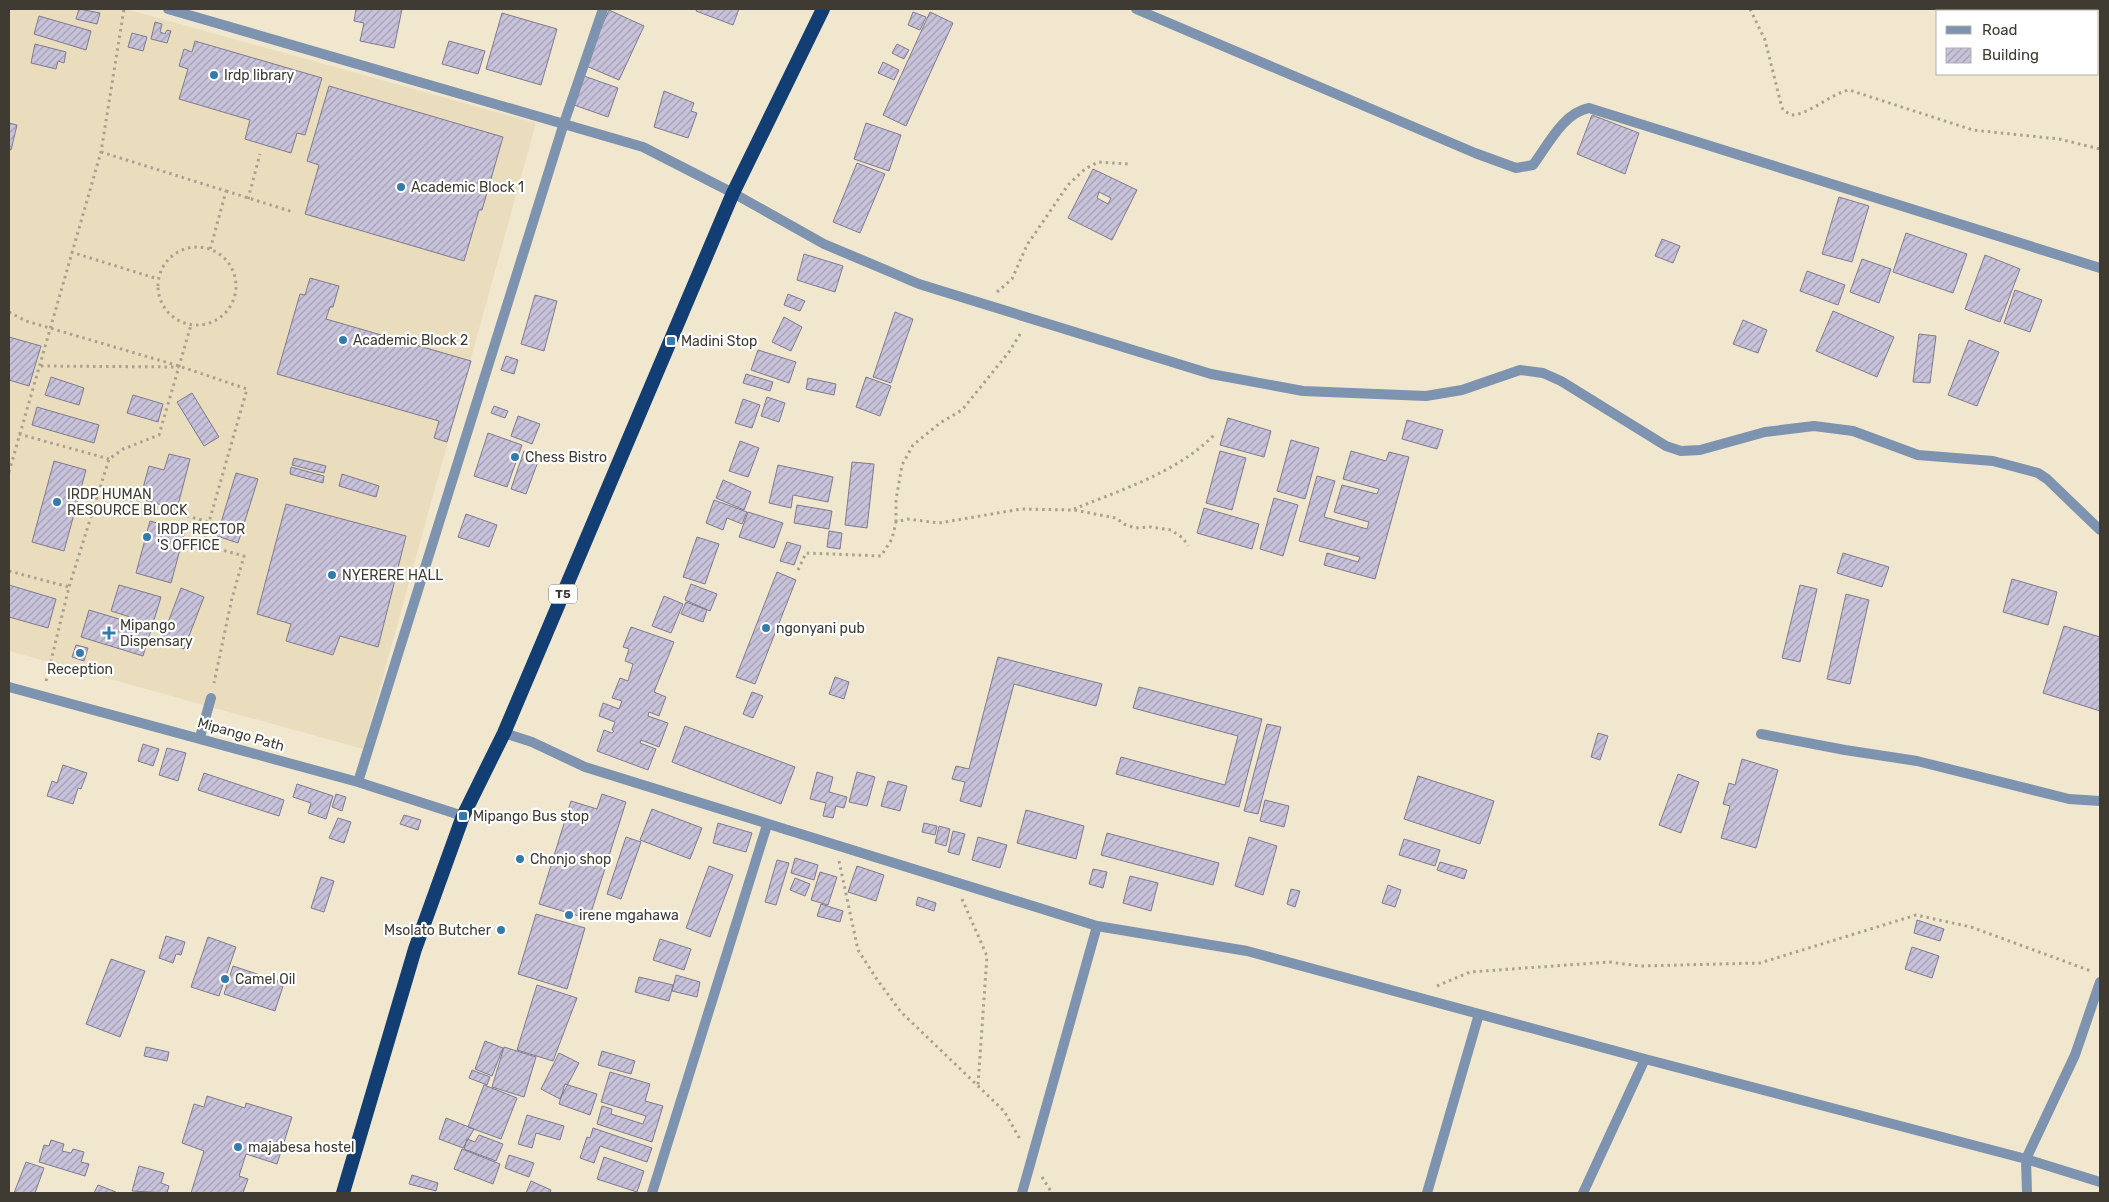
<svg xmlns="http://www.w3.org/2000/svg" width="2109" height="1202" font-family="Rubik,sans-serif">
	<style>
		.built { fill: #eaddbe }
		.building { fill: url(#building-hatch); stroke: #7f7a8f; fill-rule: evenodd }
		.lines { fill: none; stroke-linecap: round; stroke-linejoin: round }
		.path { stroke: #aaa290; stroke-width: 3; stroke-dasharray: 2.5 4; stroke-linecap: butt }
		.service { stroke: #7d93b0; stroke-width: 10 }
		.minor { stroke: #7d93b0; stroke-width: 10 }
		.trunk { stroke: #123e74; stroke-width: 14 }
		.poi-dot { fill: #357aaf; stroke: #fff; stroke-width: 2 }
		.labels { text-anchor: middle; stroke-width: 4.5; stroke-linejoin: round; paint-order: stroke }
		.shield { fill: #fff; stroke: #797670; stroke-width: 1 }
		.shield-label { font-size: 12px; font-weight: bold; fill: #3f3b32 }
		.poi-label { font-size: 14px; fill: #3f3b32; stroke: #fff; text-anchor: start }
		.street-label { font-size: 14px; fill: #3f3b32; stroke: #fff }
	</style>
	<defs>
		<pattern id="building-hatch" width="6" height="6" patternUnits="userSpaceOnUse" patternTransform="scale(1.25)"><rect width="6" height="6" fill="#c8c2da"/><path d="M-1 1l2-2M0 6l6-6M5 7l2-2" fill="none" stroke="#a49fb1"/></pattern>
	</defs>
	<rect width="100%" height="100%" fill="#f1e7cf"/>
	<path class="built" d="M9,9H126L536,123L363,749L9,651Z"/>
	<path class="building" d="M79,9L100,13L97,24L76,19Z
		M356,9H402L394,48L360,41L364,23L354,21Z
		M697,9H739L733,25L696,11Z
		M609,10L644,26L619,80L584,65Z
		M913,12L926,17L920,30L908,25Z
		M930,12L953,23L906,126L883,115Z
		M502,13L557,29L541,85L486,69Z
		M39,16L91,31L86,50L34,34Z
		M155,22L162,24L160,32L165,34L167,30L171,31L167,43L151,39Z
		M132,33L147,37L143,51L128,47Z
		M195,41L322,78L305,135L297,133L291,153L245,139L250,120L179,99L188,69L179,66L184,49L192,52Z
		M449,41L485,51L478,74L442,64Z
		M35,44L66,52L64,63L58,61L56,69L31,63Z
		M897,44L909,50L904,59L892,53Z
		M883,62L899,70L894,80L878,73Z
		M584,76L618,88L608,117L574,105Z
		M329,86L503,137L482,210H479L464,261L305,214L319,165L307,161Z
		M664,91L694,103L691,111L697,113L688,138L654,127Z
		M1592,115L1639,133L1625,174L1577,154Z
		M9,123L17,125L11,150L9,149Z
		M866,123L901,135L889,171L854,159Z
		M857,163L885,174L860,233L833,222Z
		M1093,169L1137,190L1112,240L1068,218ZM1099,192L1111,198L1108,204L1097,198Z
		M1839,197L1869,206L1852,262L1822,254Z
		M1906,233L1967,254L1953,293L1893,272Z
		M1662,239L1680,246L1673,263L1655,256Z
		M804,254L843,266L835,292L797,280Z
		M1985,255L2020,269L2000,322L1965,309Z
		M1862,259L1891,269L1879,303L1850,292Z
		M1807,271L1845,285L1838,305L1800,291Z
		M310,278L339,286L333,307H330L326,319L471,361L447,442L434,438L439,421L277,374L300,294L305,295Z
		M2015,290L2042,300L2030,332L2004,323Z
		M788,294L805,301L800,311L784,305Z
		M535,295L557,301L544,351L521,344Z
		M1833,311L1894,337L1877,377L1816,351Z
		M895,312L913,319L891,383L873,377Z
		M784,317L802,327L791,351L772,342Z
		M1743,320L1767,330L1758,353L1733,344Z
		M1919,334L1936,336L1930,383L1913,382Z
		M9,337L41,346L29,386L9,380Z
		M1969,340L1999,352L1977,406L1948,395Z
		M758,350L796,362L789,383L751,370Z
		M506,356L518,360L514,374L501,370Z
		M746,374L773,382L770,391L743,383Z
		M51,377L84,388L79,405L45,395Z
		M866,377L891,386L880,416L856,407Z
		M808,378L836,384L834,395L806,389Z
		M192,393L219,437L204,446L177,402Z
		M133,395L163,404L158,422L127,413Z
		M767,397L785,403L779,422L761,416Z
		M743,399L760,405L752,428L735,423Z
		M494,406L508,411L505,418L491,413Z
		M37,407L99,425L94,443L32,425Z
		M518,416L540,424L532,444L511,436Z
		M1228,418L1271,431L1264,457L1220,445Z
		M1407,420L1443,430L1437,449L1402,439Z
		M488,433L522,445L507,487L474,476Z
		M1291,440L1319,448L1305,499L1277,491Z
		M740,441L759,448L748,477L729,471Z
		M524,451L540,456L526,494L511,489Z
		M1220,451L1246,458L1232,510L1206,503Z
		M1351,451L1386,461L1389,452L1409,457L1375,579L1324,565L1327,553L1358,562L1360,557L1299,541L1317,476L1335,481L1324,517L1367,529L1369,522L1334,512L1342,485L1377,494L1379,489L1343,479Z
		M169,454L190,459L177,509L140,499L149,466L164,470Z
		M294,458L326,466L324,473L292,465Z
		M54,461L86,470L64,551L32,542Z
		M852,462L874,464L867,528L845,525Z
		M778,465L833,477L828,502L793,495L791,508L769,503Z
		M291,467L324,476L323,483L290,474Z
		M236,473L258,479L238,543L217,536Z
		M342,474L379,486L376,497L339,486Z
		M723,480L751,492L744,510L716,498Z
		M1274,498L1298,505L1283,556L1260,549Z
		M714,500L747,512L742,524L727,518L723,530L706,523Z
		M286,504L406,536L378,647L340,636L333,655L286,641L291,624L257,614Z
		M797,505L832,511L829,529L794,523Z
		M1204,508L1259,524L1252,549L1197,533Z
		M748,512L783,523L774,548L739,537Z
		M466,514L497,525L489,547L458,537Z
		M150,521L185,531L171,583L136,573Z
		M829,531L842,533L840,549L827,547Z
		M697,537L719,544L705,584L683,577Z
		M787,542L801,546L794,565L780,561Z
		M1843,553L1889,567L1882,587L1837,573Z
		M777,572L796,580L755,684L736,677Z
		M2012,579L2057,592L2048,625L2003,612Z
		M691,584L717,594L710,611L685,600Z
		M9,585L56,599L48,628L9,617Z
		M119,585L161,597L143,656L81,637L89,610L129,622L130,617L111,611Z
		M1800,585L1817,589L1800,662L1782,658Z
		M181,588L204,597L184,649L161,641Z
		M1846,594L1869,600L1850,684L1827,679Z
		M664,596L683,604L671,633L652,626Z
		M686,602L707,610L703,622L681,614Z
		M2064,626L2100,637V711L2043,693Z
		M631,627L674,642L654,692L666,697L659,716L649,712L648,716L668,723L659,747L641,740L640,743L656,749L648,770L597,751L604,730L612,733L614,731L612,730L615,722L599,716L603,703L619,709L622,701L612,698L620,678L628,681L633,664L625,661L629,649L623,647Z
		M76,645L88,648L84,661L72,657Z
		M998,657L1102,684L1096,706L1014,684L981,807L960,801L965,782L952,779L956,766L969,769Z
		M835,677L849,682L844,699L829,694Z
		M1139,687L1262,719L1239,807L1116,774L1121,757L1225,785L1238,736L1133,708Z
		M752,692L763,696L753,718L743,714Z
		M1267,724L1281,727L1258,814L1244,811Z
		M685,726L795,767L781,804L672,762Z
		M1598,733L1608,736L1600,760L1591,757Z
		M143,744L159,749L153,766L138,761Z
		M167,748L186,753L178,781L159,775Z
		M1742,759L1778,770L1756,848L1721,838L1730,806L1723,804L1729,783L1735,785Z
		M63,765L87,773L81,789L78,788L73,804L47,796L52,781L57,783Z
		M817,772L833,777L829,792L847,797L844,808L836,806L833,818L823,816L826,803L810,799Z
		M857,772L875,777L867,806L849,802Z
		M204,773L284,800L279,816L198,790Z
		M1678,774L1699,782L1681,833L1659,825Z
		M1418,776L1494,801L1480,844L1404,819Z
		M888,781L907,786L900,811L881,806Z
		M297,784L333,796L326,819L308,813L311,803L293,797Z
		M336,794L346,797L342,811L332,807Z
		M602,794L626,802L589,919L539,904L571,801L597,809Z
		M1265,800L1289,806L1284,827L1260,821Z
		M652,809L702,828L690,859L640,840Z
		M1026,810L1084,826L1076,859L1017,843Z
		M404,815L421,820L418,830L400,824Z
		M338,818L351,822L344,843L329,838Z
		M718,823L752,833L746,852L713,843Z
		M924,823L937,826L935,835L922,832Z
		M939,826L950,829L946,846L935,843Z
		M953,831L965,834L959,855L948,852Z
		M1107,833L1219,863L1213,885L1101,855Z
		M626,837L641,842L621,899L607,894Z
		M978,837L1007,845L1000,868L972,860Z
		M1249,837L1277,846L1263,895L1235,886Z
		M1404,839L1440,850L1435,866L1399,855Z
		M795,858L818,865L814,880L791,873Z
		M777,860L789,863L776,905L765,902Z
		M1440,862L1467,870L1464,879L1437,870Z
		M709,866L733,875L710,937L686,928Z
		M857,866L884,875L876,901L848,892Z
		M1093,869L1107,872L1103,888L1089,884Z
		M820,872L837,877L828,905L811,900Z
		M1130,876L1158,883L1151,911L1123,903Z
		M321,877L334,881L324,912L311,908Z
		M795,878L810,884L805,896L790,890Z
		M1388,885L1401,890L1395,907L1382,903Z
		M1291,889L1300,891L1295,907L1287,904Z
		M918,897L936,903L934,911L916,905Z
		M821,904L843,911L840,922L817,916Z
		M536,914L585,928L567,989L518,974Z
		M1917,920L1944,929L1940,941L1914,933Z
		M166,936L185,942L181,955L176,954L173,963L159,958Z
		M208,937L236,947L219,996L191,987Z
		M660,939L691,949L684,970L653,960Z
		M1912,947L1939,956L1932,978L1905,969Z
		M111,959L145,971L120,1037L86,1024Z
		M233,966L284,983L275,1011L224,994Z
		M676,975L700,982L697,997L672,991Z
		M639,977L673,985L669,1001L635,992Z
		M537,985L577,998L553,1061L517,1050Z
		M485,1041L503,1048L492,1076L475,1069Z
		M146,1047L169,1052L167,1061L144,1056Z
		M504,1047L536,1057L524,1097L492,1087Z
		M602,1051L635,1061L631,1074L598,1065Z
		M559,1053L579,1063L560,1099L541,1089Z
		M472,1070L490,1077L487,1085L469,1078Z
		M610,1072L650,1084L645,1101L663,1106L652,1142L597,1124L602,1106L612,1109L611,1114L643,1124L646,1116L601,1102Z
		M565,1084L597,1094L590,1115L559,1104Z
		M484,1085L517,1098L501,1139L468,1127Z
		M207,1096L245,1108L246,1103L292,1117L277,1164L246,1154L239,1176L248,1179L243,1193H191L204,1151L182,1143L194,1104L204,1107Z
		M527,1115L564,1126L560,1140L536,1133L532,1148L518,1144Z
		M446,1118L474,1129L463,1148L439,1139Z
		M593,1128L652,1148L647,1162L600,1146L594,1163L580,1158L587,1137L590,1138Z
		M479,1135L503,1144L496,1161L464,1149L467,1139L475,1142Z
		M51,1140L64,1144L62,1151L71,1153L73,1149L84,1152L81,1162L89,1164L85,1176L39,1162L44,1145L49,1146Z
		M462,1149L500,1164L493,1184L454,1169Z
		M509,1155L534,1163L529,1177L505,1168Z
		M604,1157L644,1171L637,1192L597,1179Z
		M26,1162L44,1168L35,1193H14Z
		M139,1166L164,1173L161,1183L169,1186L167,1193L132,1191Z
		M412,1175L438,1183L436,1191L409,1184Z
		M531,1181L551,1190L550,1193H526Z
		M98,1185L116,1192V1193H94Z"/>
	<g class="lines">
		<path class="path" d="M1750,9L1765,40L1781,104L1783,110L1791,115C1809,115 1830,94 1849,90L1973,130L2059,139L2100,149
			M101,152L226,191L210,250
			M226,191L293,212
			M248,199L260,154
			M158 286a39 39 0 1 1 78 0a39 39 0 1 1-78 0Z
			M71,252L158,279
			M997,292L1012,279L1027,245L1068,185L1085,169L1098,162L1128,164
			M9,312L26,321L179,366L247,389L209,522L99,492
			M41,366L179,367
			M19,434L109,459
			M9,472L101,152L124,9
			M1074,509C1121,490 1178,472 1214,435
			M209,522L203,545L244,556L232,598L214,683
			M896,522V500L902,465L913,445L940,423L962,410L1009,352L1022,331
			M798,570L806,553L881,556L892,539L896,522L908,519L939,523L1021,509L1074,510L1116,518L1124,524L1135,528L1151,527L1171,530L1183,538L1188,546
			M9,571L69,587
			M46,681L69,587L109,459L123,449L159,435L191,325
			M839,861L858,950L876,978L901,1012L1004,1111L1021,1141
			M962,899L987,956L978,1085
			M1437,986L1470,972L1609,962L1640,966L1760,963L1916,915L1971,927L2091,971
			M1042,1177L1052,1193"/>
		<path class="service" d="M1761,734L1845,750L1917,761L2069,799L2100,801
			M200,737L211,698"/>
		<path class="minor" d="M168,9L643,147L733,193L824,244L919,284L1211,374L1303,391L1426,396L1462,390L1520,370L1543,373L1561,381L1666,446L1681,451L1700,450L1765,432L1814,426L1853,431L1918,455L1993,461L2038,473L2047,479L2100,530
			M1136,9L1475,153L1516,168L1533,165C1548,145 1563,113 1589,108L2100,268
			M9,687L358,782L463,816
			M504,733L532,742L585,767L1097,926L1247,951L1645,1059L2026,1159L2100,1182
			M358,782L564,123L603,9
			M652,1193L767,825
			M1022,1193L1097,926
			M1427,1193L1479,1014
			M1583,1193L1645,1059
			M2027,1193L2026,1159L2075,1055L2100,982"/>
		<path class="trunk" d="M343,1193L415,949L463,816L504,733L733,193L823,9"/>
	</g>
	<g class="poi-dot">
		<circle cx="214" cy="75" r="5"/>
		<circle cx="401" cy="187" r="5"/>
		<circle cx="343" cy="340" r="5"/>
		<rect x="666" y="336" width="10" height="10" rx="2.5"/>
		<circle cx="515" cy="457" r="5"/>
		<circle cx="57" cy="502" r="5"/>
		<circle cx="147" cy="537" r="5"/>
		<circle cx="332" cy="575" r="5"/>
		<circle cx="766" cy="628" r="5"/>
		<path d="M106.5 625.5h5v5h5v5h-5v5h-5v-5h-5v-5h5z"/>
		<circle cx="80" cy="653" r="5"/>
		<rect x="458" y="811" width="10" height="10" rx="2.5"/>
		<circle cx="520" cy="859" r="5"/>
		<circle cx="569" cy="915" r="5"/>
		<circle cx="501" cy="930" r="5"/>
		<circle cx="225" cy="979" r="5"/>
		<circle cx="238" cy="1147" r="5"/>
	</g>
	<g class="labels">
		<rect class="shield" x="549" y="584.5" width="28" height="19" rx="4"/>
		<g class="shield-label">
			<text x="563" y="598">T5</text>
		</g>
		<g class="poi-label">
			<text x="224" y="80">Irdp library</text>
			<text x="411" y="192">Academic Block 1</text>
			<text x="353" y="345">Academic Block 2</text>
			<text x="681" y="346">Madini Stop</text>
			<text x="525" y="462">Chess Bistro</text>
			<text x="67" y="499">IRDP HUMAN<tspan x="67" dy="16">RESOURCE BLOCK</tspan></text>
			<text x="157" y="534">IRDP RECTOR<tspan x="157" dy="16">'S OFFICE</tspan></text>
			<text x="342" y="580">NYERERE HALL</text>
			<text x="120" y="630">Mipango<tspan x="120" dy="16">Dispensary</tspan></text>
			<text x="776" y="633">ngonyani pub</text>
			<text x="80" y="674" text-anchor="middle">Reception</text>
			<text x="473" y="821">Mipango Bus stop</text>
			<text x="530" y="864">Chonjo shop</text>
			<text x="579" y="920">irene mgahawa</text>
			<text x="491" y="935" text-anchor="end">Msolato Butcher</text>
			<text x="235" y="984">Camel Oil</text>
			<text x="248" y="1152">majabesa hostel</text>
		</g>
		<g class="street-label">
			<text transform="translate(241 734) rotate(16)" y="5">Mipango Path</text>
		</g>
	</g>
	<rect width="2109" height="1202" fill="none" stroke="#3f3b32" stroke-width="20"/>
	<rect x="1936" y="10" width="162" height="65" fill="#ffffff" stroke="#b2b1ad"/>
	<rect x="1946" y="26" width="25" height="8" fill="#7d93b0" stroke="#b2b1ad"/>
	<text x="1982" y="35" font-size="15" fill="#3f3b32">Road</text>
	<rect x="1946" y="48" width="25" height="15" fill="url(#building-hatch)" stroke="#b2b1ad"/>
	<text x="1982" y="60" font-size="15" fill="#3f3b32">Building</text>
</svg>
